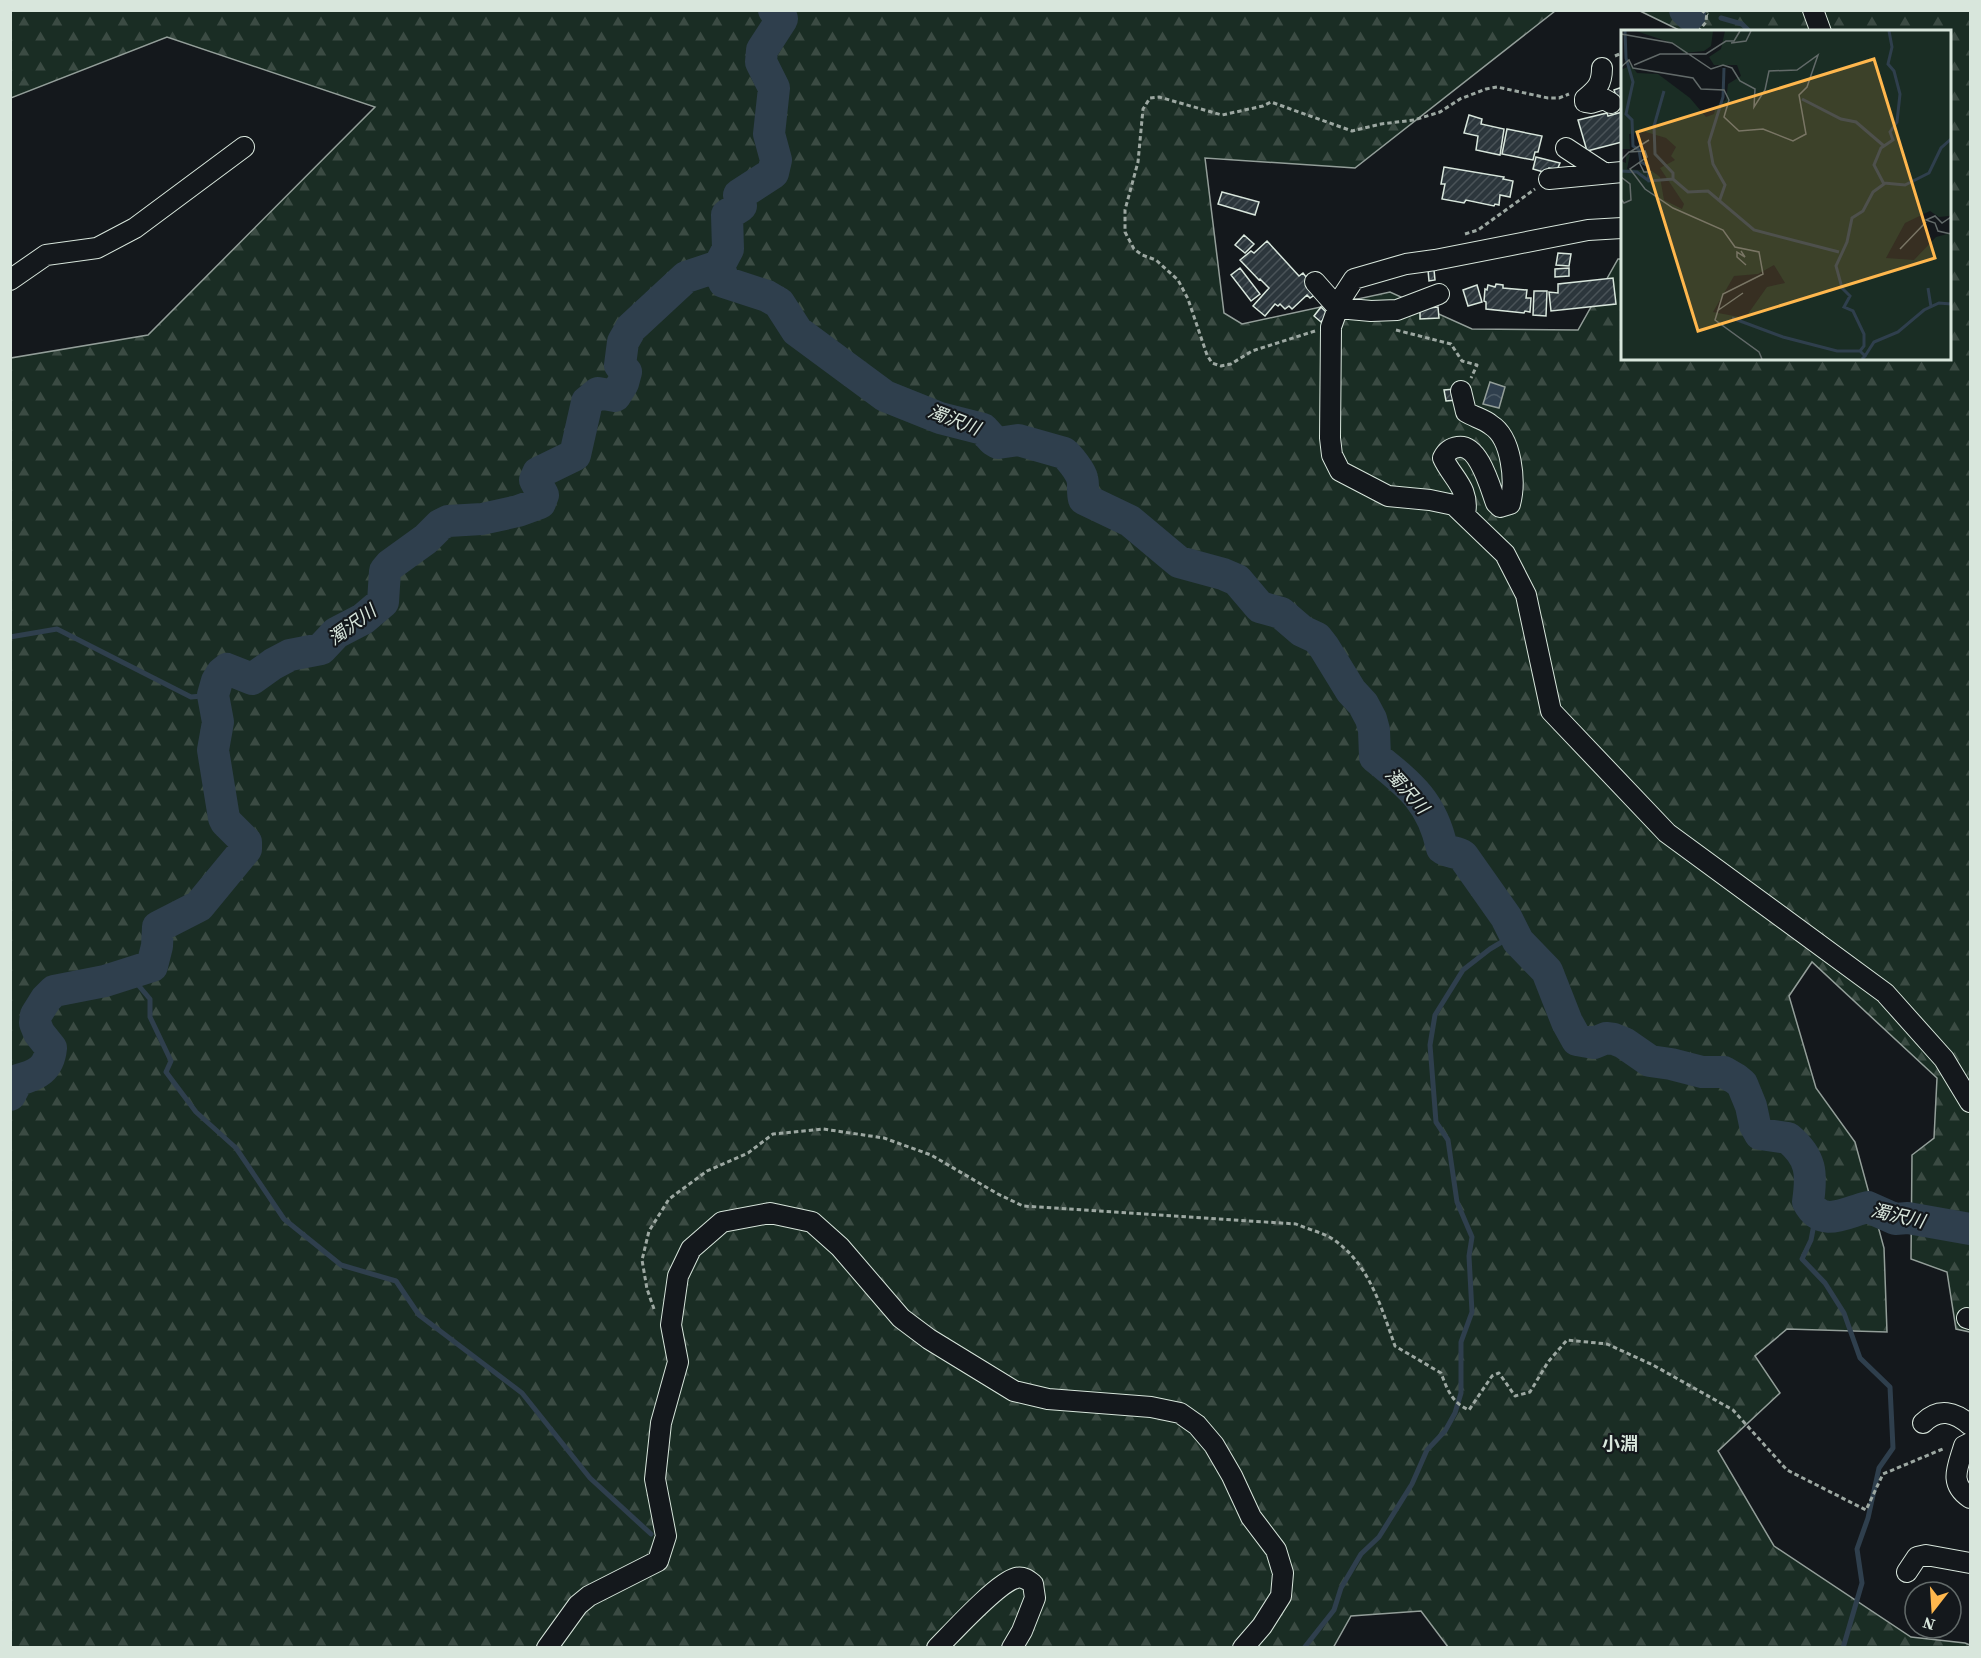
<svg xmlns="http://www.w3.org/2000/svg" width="1981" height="1658" font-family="'Source Serif 4','Noto Sans JP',serif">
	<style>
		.forest { fill: url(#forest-firs); stroke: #939e99; stroke-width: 1.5 }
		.water { fill: url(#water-waves); stroke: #939e99; stroke-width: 1.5 }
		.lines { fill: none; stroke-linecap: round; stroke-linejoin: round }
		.stream { stroke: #2f3f4d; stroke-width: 5 }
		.river { stroke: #2f3f4d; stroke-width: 32 }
		.building { fill: url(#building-hatch); stroke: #d8e6dc; stroke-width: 1.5 }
		.minor-casing { stroke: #d8e6dc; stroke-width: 22 }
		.path { stroke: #9da8a2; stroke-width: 3; stroke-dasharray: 4.5 3; stroke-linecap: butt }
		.minor { stroke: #14181c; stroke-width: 20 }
		.labels { text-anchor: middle; stroke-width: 4.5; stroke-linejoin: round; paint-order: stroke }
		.water-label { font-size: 18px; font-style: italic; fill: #d8e6dc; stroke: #14181c }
		.neighbourhood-label { font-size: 18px; font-weight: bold; fill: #d8e6dc; stroke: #14181c }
		.inset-river { fill: none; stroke: #2f3f4d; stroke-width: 3 }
		.inset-road { fill: none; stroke: #626a69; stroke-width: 1.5 }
		.view { fill: #ffb74d; fill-opacity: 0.15; stroke: #ffb74d; stroke-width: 3 }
		.inset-edge { fill: none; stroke: #d8e6dc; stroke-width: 3 }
	</style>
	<defs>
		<pattern id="forest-firs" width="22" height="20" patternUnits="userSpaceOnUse" patternTransform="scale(1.5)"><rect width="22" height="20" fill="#1a2d24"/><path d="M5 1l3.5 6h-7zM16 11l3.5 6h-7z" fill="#3b4b43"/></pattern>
		<pattern id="water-waves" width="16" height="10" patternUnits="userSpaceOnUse" patternTransform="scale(1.5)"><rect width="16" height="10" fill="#2f3f4d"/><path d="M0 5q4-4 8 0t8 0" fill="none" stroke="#4c5b66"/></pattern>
		<pattern id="building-hatch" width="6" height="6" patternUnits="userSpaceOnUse" patternTransform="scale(1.5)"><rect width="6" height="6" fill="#2c363c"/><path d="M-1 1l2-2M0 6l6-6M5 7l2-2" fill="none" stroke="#4a5358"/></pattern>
	</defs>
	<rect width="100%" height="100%" fill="#14181c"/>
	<path class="forest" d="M11,11H1555L1355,168L1205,158L1224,313L1242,324L1390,292L1472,329L1578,330L1618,259H1622V358H1950V32L1681,31L1640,11H1970V1332L1956,1329L1947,1272L1911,1259L1912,1155L1934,1138L1937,1078L1812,962L1789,996L1816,1088L1855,1142L1884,1248L1887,1332L1787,1329L1755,1356L1780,1393L1718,1451L1774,1546L1911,1637L1965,1643L1970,1645V1647H1448L1421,1611L1351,1616L1333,1648L11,1647V358L148,335L375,107L167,37L11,98Z"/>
	<path class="water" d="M1490,382L1505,387L1499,408L1483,404Z"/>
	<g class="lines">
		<path class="stream" d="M1690,15H1694
			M1721,18L1742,24L1750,32
			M10,637L57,629L191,697L213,695
			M128,973L150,999V1017L171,1061L166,1072L196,1112L236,1148L284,1219L341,1265L396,1281L419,1315L522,1393L590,1478L651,1534
			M1816,1214L1811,1240L1802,1259L1825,1283L1844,1313L1860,1358L1890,1387L1893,1448L1879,1468L1868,1518L1857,1549L1862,1583L1843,1648
			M1304,1648L1334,1610L1341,1588L1361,1554L1379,1537L1412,1484L1427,1450L1445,1431L1455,1413L1461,1393V1342L1472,1312L1469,1256L1472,1237L1457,1202L1448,1140L1436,1122L1430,1045L1435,1015L1463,970L1490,949L1515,934"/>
		<path class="river" d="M774,10L782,19L762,50L761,62L774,88L769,134L776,160L773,173L739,195L741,206L727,215L728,249L719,266L724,282L767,296L779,303L797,331L885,396L940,418L983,429L993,440L998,443L1018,440L1064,453C1069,457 1081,472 1082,478C1084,484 1082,492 1084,499L1130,521L1179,562L1223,574L1237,580L1260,607L1281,613L1302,631L1317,638L1324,647L1351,691L1363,704L1371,719L1374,730L1375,757C1410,785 1432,802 1442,848C1448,853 1456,851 1463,856L1506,917L1518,941L1547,971L1567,1022L1577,1040L1594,1043L1606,1038L1614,1039L1624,1043L1650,1061L1671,1064L1702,1072H1724L1736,1079L1742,1084L1751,1106L1755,1125L1760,1134L1788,1138C1812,1158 1812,1174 1808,1202C1822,1229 1846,1212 1868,1207L1895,1219L1908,1218L1970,1229
			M1685,10L1690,15
			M10,1095L18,1080C37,1075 49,1069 51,1048L39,1033L35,1023L36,1015L46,999L54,991L105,981L152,966L157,946L158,927L199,906L246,849V842L226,822L224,818L213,750L218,722L213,695L217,681L222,673L227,669L252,679L273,664L290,655L321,649L336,633L363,619L383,602L385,571L390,565L426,539L440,525L448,521L482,519L518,511L540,503L543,495L535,480L538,473L575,455L587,402L598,393L615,396L623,383L626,372L620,365L623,342L631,328L686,277L719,266"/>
	</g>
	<path class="building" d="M1622,87V101L1618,102L1614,90Z
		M1622,112V142L1587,151L1578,120L1607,113L1608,116Z
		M1469,115L1482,119L1481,124L1504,129L1500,155L1476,150L1478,136L1464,133Z
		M1507,129L1542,136L1538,152H1535L1533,160L1502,154Z
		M1536,157L1560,163L1557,170L1549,168L1547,173L1533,169Z
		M1444,167L1504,177L1503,179L1513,181L1510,197L1500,195L1499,205L1495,204L1494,206L1466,200L1464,203L1442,199L1445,184H1441Z
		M1222,192L1259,202L1255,215L1218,204Z
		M1244,235L1254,244L1245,253L1235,245Z
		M1267,241L1299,276L1303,273L1316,290V294L1310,298L1307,295L1292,309L1289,306L1285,309L1280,304L1278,306L1275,304L1265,316L1253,306L1269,288L1260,279L1259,280L1240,260L1251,251L1254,253Z
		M1558,253L1571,254L1569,266L1556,265Z
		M1240,268L1260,294L1251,301L1231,275Z
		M1569,268V276L1555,277V269Z
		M1428,270H1434L1435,280L1429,281Z
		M1613,278L1616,304L1551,311L1549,292L1558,293V284Z
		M1496,284L1503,285V288L1527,290L1526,298H1531L1530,312L1525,311L1524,313L1486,309V302L1484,301L1485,289L1487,290L1488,285L1495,287Z
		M1477,285L1482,302L1468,306L1463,290Z
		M1534,291H1547L1546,316L1533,315Z
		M1321,307L1328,314L1321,322L1314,316Z
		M1438,307L1439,318L1420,319V309Z
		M1455,389L1457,400L1446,401L1444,390Z"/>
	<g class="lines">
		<defs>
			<path id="minor" d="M1813,10L1821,32
				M1602,68C1602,84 1597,89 1585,99V102L1591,103L1604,99L1611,103
				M1566,148L1604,173
				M1549,179L1622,172
				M1622,228L1588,230L1435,260L1406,264L1354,279L1341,299L1331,327L1330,438L1332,455L1340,471L1388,496L1430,500L1454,505L1505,554L1526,595L1551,711L1667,833L1885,993L1944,1059L1970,1102
				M10,280L46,255L97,248L135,228L244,147
				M1315,282L1338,308L1371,311L1397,310L1439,294
				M1461,391L1466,412C1474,417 1484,419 1491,425C1512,438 1516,482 1510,504L1500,507L1496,503C1490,487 1479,444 1458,447C1451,448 1446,452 1443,458C1452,478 1470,488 1465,514
				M1967,1318L1970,1319
				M1923,1423C1939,1407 1955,1412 1970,1425
				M1970,1443L1964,1446C1958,1467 1948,1483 1970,1498
				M1907,1572L1917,1557L1926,1555L1970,1563
				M547,1648L578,1605L589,1596L658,1561L666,1536L655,1479L661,1423L678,1362L671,1325L678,1276L691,1249L722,1222L770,1213L812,1222L840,1247L901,1318L929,1339L1014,1391L1048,1399L1151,1407L1180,1413L1197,1425L1214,1445L1232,1476L1251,1517L1276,1550L1283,1573L1281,1596L1262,1626L1243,1648
				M937,1648C953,1632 997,1583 1016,1578C1023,1576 1028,1580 1033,1584L1035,1598L1022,1631L1012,1648"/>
		</defs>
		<use href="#minor" class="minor-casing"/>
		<path class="path" d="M1701,10L1708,15
			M1698,32L1706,22L1707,10
			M1615,56L1622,53
			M1465,234L1478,230L1535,189
			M1396,330L1451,344L1462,361L1477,365L1471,378
			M1315,331L1252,351L1231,364L1221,366L1212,363L1207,355L1188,299L1178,280L1156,260L1142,255L1134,249L1125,232V210L1138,162L1143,109L1150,98L1159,97L1222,115L1263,106L1271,102L1352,131L1381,124L1414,120L1440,112L1460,99L1486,89L1497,87L1548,98H1559L1569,94
			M654,1309L647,1289L642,1260L649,1231L669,1199L707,1171L748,1153L773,1134L823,1129L884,1138L931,1155L998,1194L1023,1206L1296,1224C1307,1229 1321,1232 1331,1238C1369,1262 1381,1307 1395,1346L1441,1373C1447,1389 1452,1403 1469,1410L1492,1376L1499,1373L1515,1396L1530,1392L1548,1362L1567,1340L1607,1344L1653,1365L1733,1410L1787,1470L1866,1510L1883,1474L1945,1448"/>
		<use href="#minor" class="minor"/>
	</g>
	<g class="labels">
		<g class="water-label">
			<text transform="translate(954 420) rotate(21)" y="6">濁沢川</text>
			<text transform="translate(352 625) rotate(-36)" y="6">濁沢川</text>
			<text transform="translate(1407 791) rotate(48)" y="6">濁沢川</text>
			<text transform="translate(1898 1216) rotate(13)" y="6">濁沢川</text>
		</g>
		<g class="neighbourhood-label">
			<text x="1620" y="1450">小淵</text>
		</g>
	</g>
	<g transform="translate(1621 30)">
		<rect width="330" height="330" fill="#14181c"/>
		<path d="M15,1H92L90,16L83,21L63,23L51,13ZM104,1H330V180L328,186L318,187L309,181L284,193L265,228L293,230L315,207L330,203V329H0V131L5,133V126L9,124L6,139L31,141L39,147L43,170L61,179L63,174L39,138L54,130L50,126L55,117L45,108L25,102L8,104L9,119H0V40L10,35L16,43L37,44L69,68L85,87L93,84L95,76L105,70L107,54L120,46L116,35H93L88,27L100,19ZM153,235L164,253L146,257L124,288L92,282L113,246L137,244Z" fill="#1a2d24" fill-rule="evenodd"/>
		<path class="inset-river" d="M4,1L5,28L12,52L5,84L11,90L12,116L18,120L20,132L27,136L28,151L52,149L67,162L87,161L133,200L218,222M43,61L33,96L34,124L52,143V149M181,69L220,89L235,92L263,116M0,141L16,142L28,151M263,153L284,155L308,143L320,118L330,109M98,172L104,155L92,134L88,112L102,67L103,38M307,258L310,277M111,288L162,307L216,321H239M244,326L253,312L277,302L303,280L318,273L330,274M241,329L244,326L239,321L243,316V304L232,281L223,277L229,266L221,258L215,236L226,212L231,188L242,181L252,162L263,154L253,135L260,118L272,110L269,102L276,92L279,64L273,41L267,34L271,17L268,1"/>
		<path class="inset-road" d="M0,4L51,13L90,39L102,35L111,38L119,51L134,59L133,77L144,60L148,41L176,40L197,25L186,57L178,65L185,104L172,111L142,99L118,101L103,87L108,70L103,60L80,59L72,48L12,38L8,30L0,37M110,13L125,11L130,1M13,35L39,24H85L105,11H113L119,1M9,122L28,110M0,130L8,122L24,121L26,127L9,139L24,159L52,178L102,200L114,217L138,222L142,244L102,264L94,290L138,322L141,329M18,132L23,142H30M0,147L9,154L10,170L3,173L0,169M330,187L321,193L314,186L305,190L314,193L317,201L330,204M279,219L305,192M120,221L124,227L116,222V227L125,235M96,281L122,263"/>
		<path class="view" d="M253,29L314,228L77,301L16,102Z"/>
		<rect width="330" height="330" class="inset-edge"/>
	</g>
	<rect width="1981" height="1658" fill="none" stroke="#d8e6dc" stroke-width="24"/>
	<g transform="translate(1933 1610) rotate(197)"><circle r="28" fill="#14181c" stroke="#626a69" stroke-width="1.5"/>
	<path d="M0-4.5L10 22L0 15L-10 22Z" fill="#ffb74d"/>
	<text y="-9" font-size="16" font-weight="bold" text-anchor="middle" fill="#d8e6dc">N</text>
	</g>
</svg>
